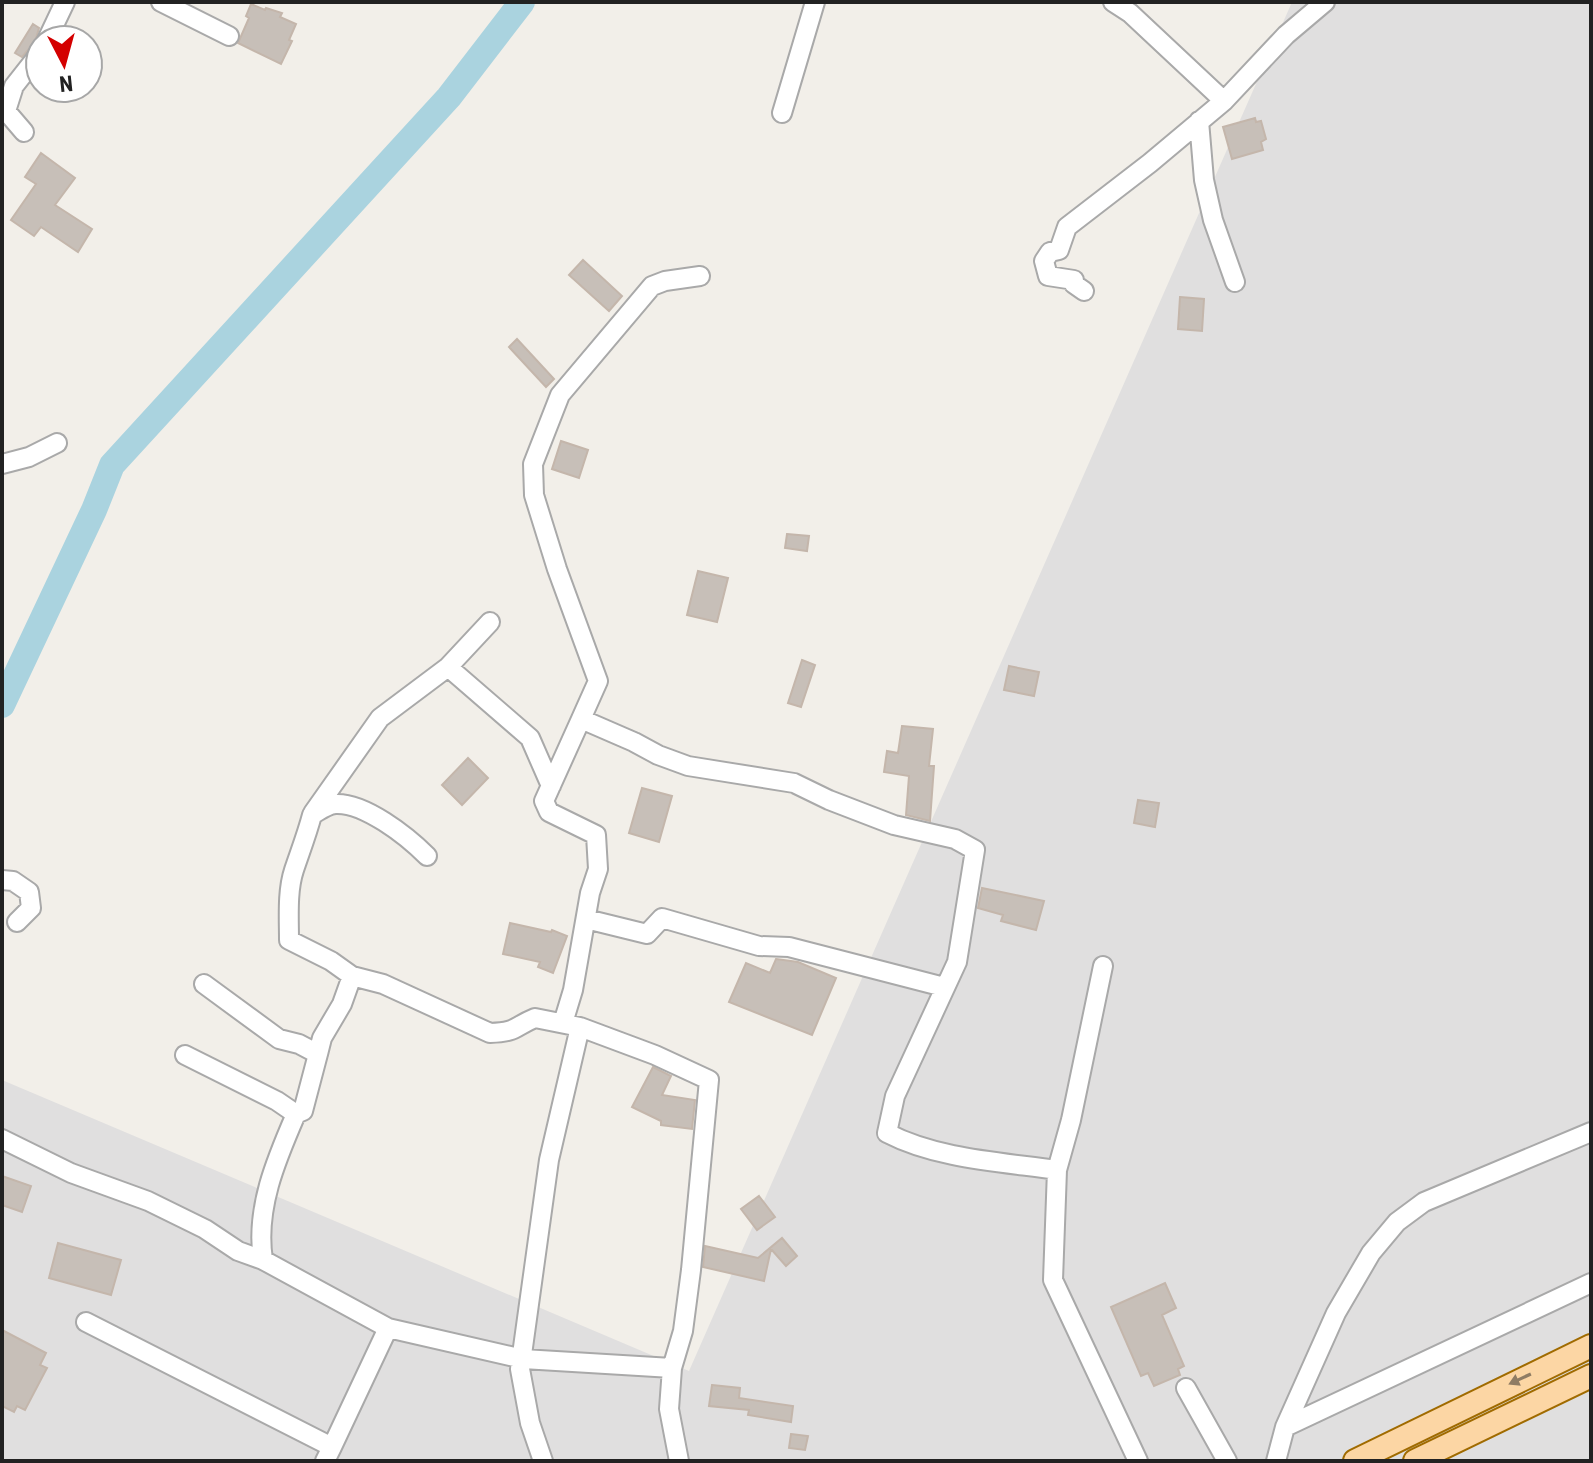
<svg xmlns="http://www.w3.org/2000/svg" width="1593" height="1463" font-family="'Roboto Condensed',sans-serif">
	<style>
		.residential { fill: #e0dfdf }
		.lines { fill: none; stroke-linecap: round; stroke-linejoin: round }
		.river { stroke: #aad3df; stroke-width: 26 }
		.building { fill: #c7bfb8; stroke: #c4b6ab; stroke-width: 2 }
		.minor-casing { stroke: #a9a9a9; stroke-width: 22 }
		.major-casing { stroke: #a06b00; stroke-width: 26 }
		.minor { stroke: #fff; stroke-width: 18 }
		.major { stroke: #fcd6a4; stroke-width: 22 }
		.oneway { fill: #8f7c63 }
	</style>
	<rect width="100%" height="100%" fill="#f2efe9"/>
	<path class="residential" d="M1292,2H1591V1461H2V1080L689,1371Z"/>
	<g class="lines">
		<path class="river" d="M2,705L94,510L112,465L449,97L522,2"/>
	</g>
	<path class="building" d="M251,4L265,10L266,8L282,13L280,17L296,24L289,40L292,41L281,64L238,43L249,18L246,16Z
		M33,24L39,28L35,42L22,57L15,53Z
		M1255,118L1256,122L1261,121L1266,139L1261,142L1263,150L1232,159L1223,127Z
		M41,153L75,178L55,205L92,229L78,252L41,227L34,236L11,220L36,184L25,177Z
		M583,260L622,296L609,311L569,275Z
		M1180,297L1204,299L1202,331L1178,329Z
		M517,339L554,379L546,387L509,347Z
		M561,441L588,450L579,478L552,469Z
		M787,534L809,536L807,551L785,548Z
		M698,571L728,578L717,622L687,615Z
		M802,660L815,665L801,707L788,703Z
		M1009,666L1039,672L1034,696L1004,690Z
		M902,726L933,729L929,766H934L930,821L906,815L909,776L884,772L887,751L898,753Z
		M468,758L488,778L462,805L442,785Z
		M642,788L672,796L659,842L629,833Z
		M1138,800L1159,803L1155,827L1134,823Z
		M982,888L1044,901L1036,930L1001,921L1003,915L978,908Z
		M510,923L551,932L552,930L567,936L553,973L538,967L540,962L503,954Z
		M776,959L798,962L836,978L812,1035L729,1002L746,963L770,973Z
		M653,1067L671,1076L662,1095L695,1100L692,1129L661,1125V1121L632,1107Z
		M2,1176L31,1186L22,1212L2,1205Z
		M759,1196L775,1217L757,1230L741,1209Z
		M782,1238L797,1256L786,1266L771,1249L764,1281L703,1267L705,1246L758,1258Z
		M58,1243L121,1260L111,1295L49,1278Z
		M1165,1283L1176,1308L1162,1315L1184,1366L1178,1369L1180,1375L1154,1386L1148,1373L1141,1376L1111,1307Z
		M2,1330L46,1353L40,1365L47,1368L25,1410L17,1406L14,1412L2,1406Z
		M712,1385L740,1388L739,1398L793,1406L791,1422L748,1415L749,1410L709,1406Z
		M791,1434L808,1436L805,1450L789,1448Z"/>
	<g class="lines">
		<defs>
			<path id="minor" d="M161,2L229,36
				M1113,2L1130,13L1224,101
				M47,40L65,2
				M782,113L815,2
				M1199,121L1204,180L1213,220L1235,282
				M24,132L6,111L14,86L40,53
				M1084,291L1074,284V280L1048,276L1044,261L1050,252L1059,250L1067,227L1150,163L1224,101L1286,35L1325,2
				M2,464L29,457L57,443
				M448,667L530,738L551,786
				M581,719L598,681L557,569L534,495L533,464L560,395L652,286L665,281L700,276
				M313,813L380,718L448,667L490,622
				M2,880L13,881L29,892L31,908L17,922
				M586,919L647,934L662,918L759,946L789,947L944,987
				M352,976L383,984L490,1033C518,1032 513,1027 535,1018L580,1027L549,1160L520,1369L530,1423L543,1461
				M204,984L279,1039L299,1044L318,1054L303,1111L296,1114
				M563,1023L573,990L590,893L598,869L596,835L549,812L544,801L581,719L634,742L658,755L688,766L794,783L829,800L894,825L955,839L975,850L957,962L895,1096L887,1133C937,1159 1001,1162 1057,1170L1053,1280L1138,1461
				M580,1027L655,1055L709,1080L691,1270L683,1331L672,1368L669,1409L679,1461
				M318,1054L322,1038L342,1004L352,976L331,961L289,940C289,918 287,891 294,870C300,852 307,834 312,815C319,811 326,805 335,804C364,802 407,836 427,856
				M2,1139L71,1173L148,1201L205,1229L238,1251L263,1260C255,1209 276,1160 296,1114L277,1101L185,1055
				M1057,1170L1071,1120L1103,966
				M263,1260L388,1328L523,1359L672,1368
				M86,1322L332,1447L325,1461
				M1186,1388L1227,1461
				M1285,1427L1591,1283
				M332,1447L388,1328
				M1276,1461L1285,1427L1336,1313L1371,1253L1397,1222L1424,1202L1591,1132"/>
			<path id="major" d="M1355,1461L1591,1346
				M1415,1461L1591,1376"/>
		</defs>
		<use href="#minor" class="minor-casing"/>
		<use href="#major" class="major-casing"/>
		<use href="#minor" class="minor"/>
		<use href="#major" class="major"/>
	</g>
	<defs><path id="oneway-solid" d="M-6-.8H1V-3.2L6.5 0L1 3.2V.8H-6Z" transform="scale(2)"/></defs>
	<use class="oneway" href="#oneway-solid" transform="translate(1520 1379) rotate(155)"/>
	<rect width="1593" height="1463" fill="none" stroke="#222222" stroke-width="8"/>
	<g transform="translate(64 64) rotate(174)"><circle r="38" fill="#ffffff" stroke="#a7a7a7" stroke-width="2"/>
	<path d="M0-6L14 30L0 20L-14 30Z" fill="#d40000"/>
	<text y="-12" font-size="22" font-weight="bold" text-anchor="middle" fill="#222222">N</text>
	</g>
</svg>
